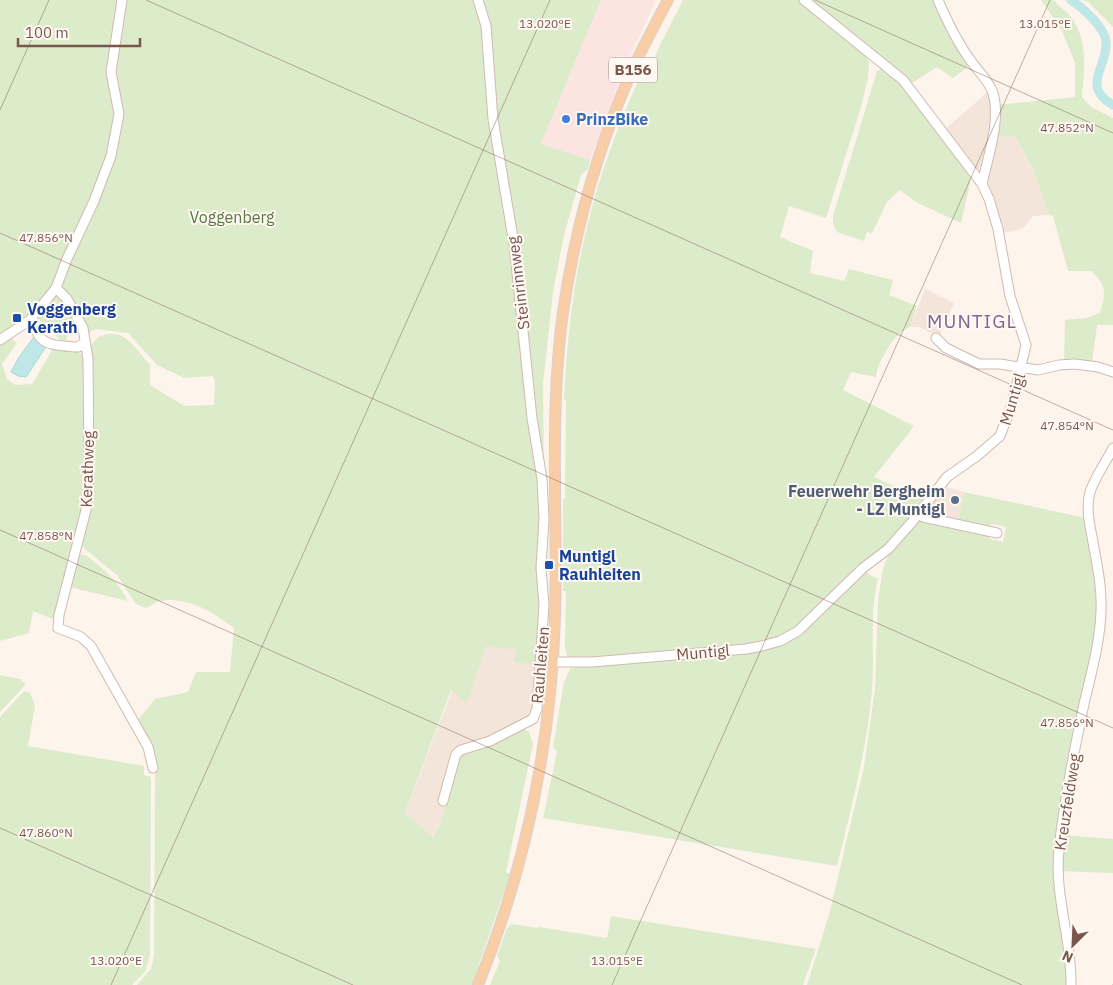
<svg xmlns="http://www.w3.org/2000/svg" width="1113" height="985" font-family="'IBM Plex Sans',sans-serif">
	<style>
		.residential { fill: #f4e5da }
		.commercial { fill: #fce5e1 }
		.green { fill: #dcebca }
		.water { fill: #c0e7e7; stroke: #a6d8d9 }
		.lines { fill: none; stroke-linecap: round; stroke-linejoin: round }
		.canal { stroke: #c0e7e7; stroke-width: 9 }
		.minor-casing { stroke: #d0bab1; stroke-width: 11 }
		.major-casing { stroke: #d9d0cd; stroke-width: 12 }
		.minor { stroke: #fff; stroke-width: 9 }
		.major { stroke: #f9cea7; stroke-width: 10 }
		.ticks { fill: none; stroke: #79574e; stroke-width: 1; stroke-opacity: 0.45 }
		.shop-dot { fill: #3f7fe0; stroke: #fff8f3; stroke-width: 2 }
		.transit-dot { fill: #1a4fb4; stroke: #fff8f3; stroke-width: 2 }
		.service-dot { fill: #5c6f8a; stroke: #fff8f3; stroke-width: 2 }
		.labels { text-anchor: middle; stroke-width: 4; stroke-linejoin: round; paint-order: stroke }
		.shield { fill: #fff8f3; stroke: #a18780; stroke-width: 1 }
		.shield-label { font-size: 15px; font-weight: bold; fill: #79574e }
		.shop-label { font-size: 16px; font-weight: bold; fill: #366cbe; stroke: #fff8f3; text-anchor: start }
		.park-label { font-size: 16px; fill: #5a7843; stroke: #fff8f3 }
		.street-label { font-size: 16px; fill: #79574e; stroke: #fff8f3 }
		.transit-label { font-size: 16px; font-weight: bold; fill: #164399; stroke: #fff8f3; text-anchor: start }
		.service-label { font-size: 16px; font-weight: bold; fill: #4e5e75; stroke: #fff8f3; text-anchor: end }
		.quarter-label { font-size: 19px; letter-spacing: 1px; fill: #7e6694; stroke: #fff8f3 }
		.ticks-label { font-size: 12px; text-anchor: middle; fill: #79574e; stroke: #fff8f3; stroke-width: 4; stroke-linejoin: round; paint-order: stroke }
	</style>
	<rect width="100%" height="100%" fill="#fdf4ec"/>
	<path class="residential" d="M989,91L992,109L990,136L984,162L978,169L974,167L944,130Z
		M995,136H1015L1033,169L1049,215L1033,216L1025,226L1016,231L1002,233L988,188L986,179Z
		M925,289L954,303L939,337L920,327H910Z
		M942,486L964,492L958,521L925,514L923,512Z
		M486,645L517,650L538,665L534,708L531,716L490,739L458,748L448,800L441,822L432,837L405,814L452,690L467,703Z"/>
	<path class="commercial" d="M601,0H656L621,77L590,160L541,144Z"/>
	<path class="green" d="M0,0H601L541,144L590,160L588,169L581,175L564,235L553,292L543,384L545,579L548,604L538,665L514,662L517,650L486,646L467,704L451,690L405,813L433,837L441,822L461,754L488,747L517,730L522,728L529,732L533,744L506,872L510,874L472,985H137L151,969L154,956L155,768L137,721L155,699L188,692L196,672H230L234,628C214,613 188,596 160,601C156,602 150,606 146,608L136,604L117,575L85,549L82,544L91,346C98,332 116,330 128,340C136,347 143,357 150,365V385L184,406L214,405L215,381L213,376L184,378L157,365L128,333L96,329L83,336L72,321L65,343L28,315L0,335Z
		M683,0H798L865,53L869,63L868,78L861,107L826,218L789,206L780,237L813,251L810,273L844,281L849,269L893,280L889,295L917,306L910,327C895,332 878,361 876,377L851,372L843,390L914,426L874,477L925,500L892,541L811,616L785,636L761,645L568,660L565,647L566,591H563V499H565L566,400H564C567,340 573,281 588,223C600,173 618,126 639,79L644,81L662,41Z
		M809,0H935L965,56L968,67L953,78L937,67L914,82L909,83Z
		M1041,0H1054C1060,8 1071,14 1075,23C1088,47 1084,72 1082,97L1091,107L1113,118V325H1097L1092,364L1064,362L1065,320L1087,318L1100,313C1106,293 1107,285 1091,271H1068L1053,216L1049,215L1033,169L1015,136H995L997,105L1075,97V63L1062,31Z
		M1083,0H1113V27L1088,2Z
		M882,68L901,84L969,173L970,183L961,223L916,202L900,190L887,202L872,233L867,232L864,241L837,232L833,224V216L877,71Z
		M11,338L17,343L2,364L7,379L15,385L32,384L54,347C67,349 80,348 86,360L85,499L55,620L33,611L29,633L0,641V345Z
		M964,492L1086,518L1098,593L1095,643L1061,819L1062,923L1068,985H807L829,915L864,767L875,689L878,600L883,569L888,556L899,544L901,538L914,523L922,520L988,535L990,539L1003,542L1006,527L992,524L986,527L958,521Z
		M82,554L87,556C104,569 118,581 128,601L69,587L76,559L79,555Z
		M863,571L878,579C869,615 875,653 872,690C867,750 851,808 837,866L543,818L557,752L553,747L564,682L570,669L580,665L781,642Z
		M0,675L20,679L26,684L0,712Z
		M24,691L30,693L35,706L28,746L144,766V775L151,777L150,955L145,972L132,985H0V717Z
		M1063,835L1113,839V873L1059,871Z
		M611,916L816,949L803,985H490L500,961L497,956L507,928L512,924L537,928L540,927L607,938Z"/>
	<path class="water" d="M34,337L47,345L26,377L18,376L11,372L19,357Z"/>
	<g class="lines">
		<path class="canal" d="M1071,0C1083,8 1105,27 1106,42C1108,67 1080,86 1113,105"/>
		<defs>
			<path id="minor" d="M938,0C947,21 957,42 971,61C978,71 989,81 993,93C1001,121 988,156 982,184
				M56,288L67,299L83,328L88,359L89,476L86,510L59,615L58,628L81,637L91,646L148,747L153,768
				M30,320C35,325 35,329 38,334C44,347 66,346 78,347L85,342
				M936,338L946,348L979,364H1000L1038,370L1059,365L1075,364L1098,367L1113,372
				M0,340L30,320L56,288L67,259L94,201L111,156L119,114L111,72L122,0
				M918,514L923,517L997,533
				M552,662H592L746,649L762,646L780,641L798,631L863,568L888,549L912,522L947,477L977,456L1000,436L1012,404L1026,345L1010,296L998,229L989,199L982,184L903,80L804,0
				M443,801L456,754L461,750L490,741L533,719L537,709L544,605L541,568L544,519L542,479L532,418L514,244L493,119L486,26L478,0
				M1071,985C1072,939 1054,896 1059,850C1064,801 1074,752 1084,704C1091,674 1100,643 1101,611C1102,590 1098,569 1094,548C1091,529 1085,510 1090,492C1095,477 1106,462 1113,448"/>
			<path id="major" d="M478,985C525,869 551,743 555,618C558,516 549,413 563,312C575,230 597,149 631,73C642,48 655,24 668,0"/>
		</defs>
		<use href="#minor" class="minor-casing"/>
		<use href="#major" class="major-casing"/>
		<use href="#minor" class="minor"/>
		<use href="#major" class="major"/>
	</g>
	<path class="ticks" d="M146,0L1113,430M815,0L1113,133M0,110L49,0M0,233L1113,728M0,530L1022,985M0,828L353,985M111,985L550,0M612,985L1050,0M1113,985V984"/>
	<circle class="shop-dot" cx="566" cy="119" r="5"/>
	<g class="transit-dot">
		<rect x="12" y="313" width="10" height="10" rx="2.5"/>
		<rect x="544" y="560" width="10" height="10" rx="2.5"/>
	</g>
	<circle class="service-dot" cx="955" cy="500" r="5"/>
	<g class="labels">
		<rect class="shield" x="609" y="57.5" width="48" height="25" rx="4"/>
		<g class="shield-label">
			<text x="633" y="75">B156</text>
		</g>
		<g class="shop-label">
			<text x="576" y="125">PrinzBike</text>
		</g>
		<g class="park-label">
			<text x="232" y="223">Voggenberg</text>
		</g>
		<g class="street-label">
			<text transform="translate(518 283) rotate(-97)" y="6">Steinrinnweg</text>
			<text transform="translate(1012 399) rotate(-73)" y="6">Muntigl</text>
			<text transform="translate(87 469) rotate(-88)" y="6">Kerathweg</text>
			<text transform="translate(703 652) rotate(-5)" y="6">Muntigl</text>
			<text transform="translate(540 665) rotate(-85)" y="6">Rauhleiten</text>
			<text transform="translate(1067 802) rotate(-81)" y="6">Kreuzfeldweg</text>
		</g>
		<g class="transit-label">
			<text x="27" y="315">Voggenberg<tspan x="27" dy="18">Kerath</tspan></text>
			<text x="559" y="562">Muntigl<tspan x="559" dy="18">Rauhleiten</tspan></text>
		</g>
		<g class="service-label">
			<text x="945" y="497">Feuerwehr Bergheim<tspan x="945" dy="18">- LZ Muntigl</tspan></text>
		</g>
		<g class="quarter-label">
			<text x="972" y="328">MUNTIGL</text>
		</g>
	</g>
	<g class="ticks-label">
		<text x="545" y="28">13.020°E</text>
		<text x="1045" y="28">13.015°E</text>
		<text x="1067" y="132">47.852°N</text>
		<text x="46" y="242">47.856°N</text>
		<text x="1067" y="430">47.854°N</text>
		<text x="46" y="540">47.858°N</text>
		<text x="1067" y="727">47.856°N</text>
		<text x="46" y="837">47.860°N</text>
		<text x="116" y="965">13.020°E</text>
		<text x="617" y="965">13.015°E</text>
	</g>
	<g transform="translate(1073 945) rotate(204)" stroke="#fff8f3" stroke-width="4" paint-order="stroke">
	<path d="M0-4L9 19L0 12L-9 19Z" fill="#79574e"/>
	<text y="-8" font-size="14" font-weight="bold" text-anchor="middle" fill="#79574e">N</text>
	</g>
	<path d="M18 38v8h122v-8" fill="none" stroke="#79574e" stroke-width="2.5"/>
	<text x="25" y="38" font-size="15" fill="#79574e" stroke="#fff8f3" stroke-width="4" paint-order="stroke">100 m</text>
</svg>
